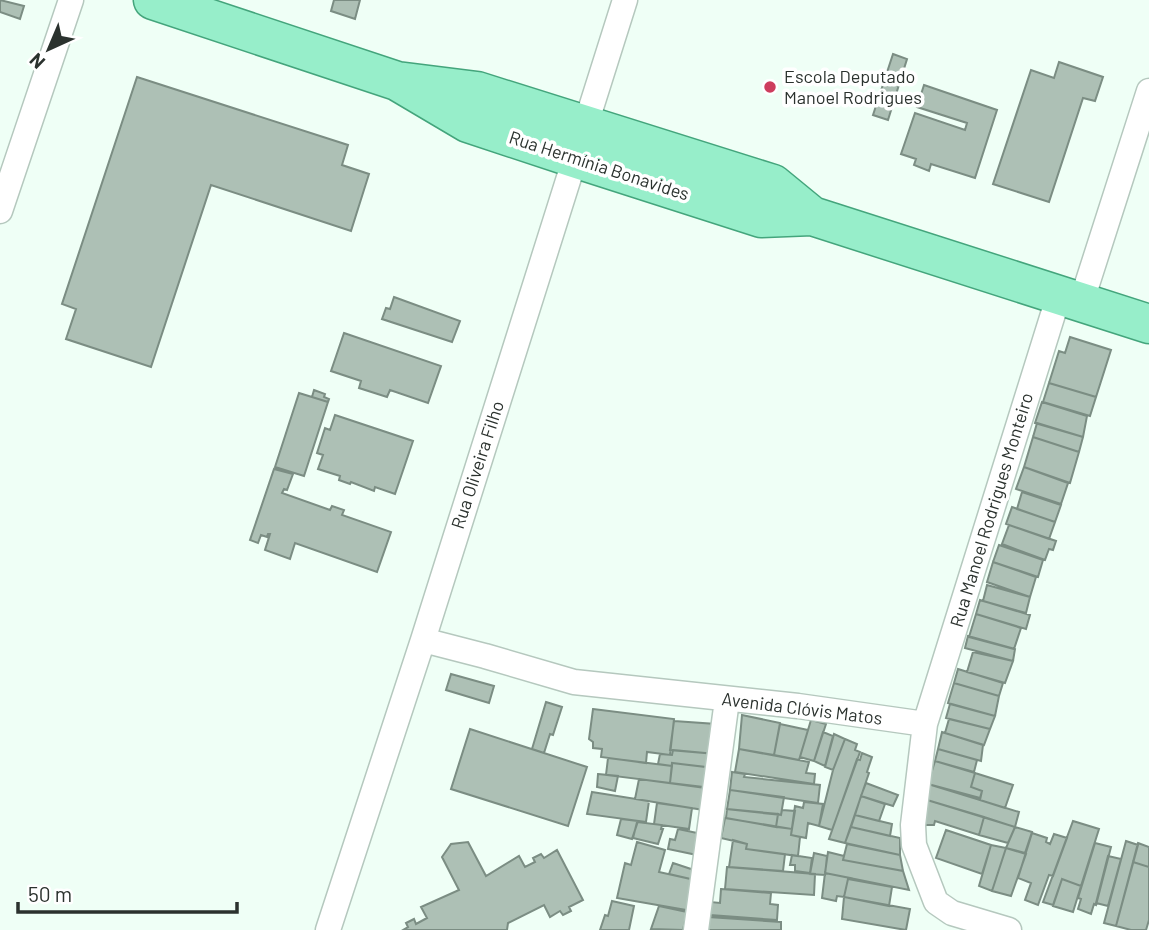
<svg xmlns="http://www.w3.org/2000/svg" width="1149" height="930" font-family="Barlow,sans-serif">
	<style>
		.building { fill: #adc0b5; stroke: #7b8d83; stroke-width: 2 }
		.lines { fill: none; stroke-linecap: round; stroke-linejoin: round }
		.minor-casing { stroke: #b5c8be; stroke-width: 27 }
		.primary-casing { stroke: #44a57c; stroke-width: 41 }
		.minor { stroke: #fff; stroke-width: 24 }
		.primary { stroke: #97eeca; stroke-width: 38 }
		.poi-dot { fill: #cd3d5d; stroke: #fff; stroke-width: 2.5 }
		.labels { text-anchor: middle; stroke-width: 7; stroke-linejoin: round; paint-order: stroke }
		.poi-label { font-size: 18px; fill: #2b322e; stroke: #fff; text-anchor: start }
		.street-label { font-size: 18px; fill: #2b322e; stroke: #fff }
	</style>
	<rect width="100%" height="100%" fill="#effff6"/>
	<path class="building" d="M0,0L24,6L20,19L0,12Z
		M334,0H360L355,19L331,11Z
		M893,54L907,59L888,120L873,115Z
		M1059,62L1103,77L1095,101L1083,98L1049,202L993,184L1031,70L1054,78Z
		M137,77L348,145L342,165L369,174L351,231L211,185L151,367L66,339L76,309L62,304Z
		M924,85L997,110L975,178L931,164L929,171L914,165L916,159L901,154L915,113L965,130L967,123L917,107Z
		M394,297L460,321L452,342L382,319L386,308L390,309Z
		M344,333L441,366L428,403L390,390L387,397L359,388L361,381L331,371Z
		M1070,337L1111,350L1096,397L1049,383L1059,351L1065,353Z
		M1049,383L1096,397L1090,416L1043,402Z
		M314,390L325,394L324,397L329,399L328,402L312,397Z
		M299,393L328,402L304,476L275,467Z
		M1042,402L1087,416L1083,437L1035,423Z
		M335,415L413,441L395,494L375,487L374,491L351,482L350,484L339,480L340,476L318,469L323,455L317,453L325,428L330,430Z
		M1037,423L1083,437L1079,452L1033,437Z
		M1033,437L1079,452L1070,483L1024,467Z
		M1024,467L1068,483L1061,504L1016,489Z
		M274,469L293,474L287,490L284,489L282,493L330,510L332,506L344,510L342,515L391,532L377,572L295,543L290,559L265,550L270,534H268L267,537L261,535L258,543L250,540Z
		M1022,492L1061,505L1055,522L1017,509Z
		M1012,507L1055,522L1049,539L1006,524Z
		M1009,525L1056,541L1053,550L1049,549L1045,560L1002,544Z
		M999,545L1043,560L1038,577L993,562Z
		M993,562L1036,577L1030,597L987,582Z
		M987,585L1030,597L1026,613L983,601Z
		M980,600L1030,615L1026,629L976,614Z
		M976,614L1021,628L1014,649L969,637Z
		M968,636L1015,649L1013,661L965,648Z
		M973,652L1013,661L1005,683L967,672Z
		M958,669L1003,683L999,696L954,683Z
		M451,674L494,686L489,703L446,690Z
		M954,683L999,696L995,716L948,703Z
		M546,702L562,707L553,735L550,734L544,753L532,749Z
		M950,704L995,716L990,729L946,718Z
		M593,709L674,719L670,755L647,752L646,763L601,757L602,749L593,748V742L589,739Z
		M742,715L780,723L774,755L739,749Z
		M949,719L990,729L984,745L945,733Z
		M811,720L826,724L814,761L800,757Z
		M674,721L716,724L715,754L670,750Z
		M780,724L808,730L799,760L774,755Z
		M470,729L587,767L568,826L451,789Z
		M823,732L833,736L825,766L814,761Z
		M942,732L983,745L981,761L938,749Z
		M834,734L845,739L833,770L825,767Z
		M845,739L857,744L855,750L860,752L832,830L819,826L833,770Z
		M739,749L809,762L806,773L815,774L814,784L735,772Z
		M938,749L977,760L974,772L935,761Z
		M673,750L715,754L714,768L672,763V766L658,764L660,754L672,755Z
		M862,753L872,757L867,772L869,773L845,843L829,839L857,759L860,760Z
		M608,758L672,766L670,783L606,775Z
		M935,761L975,773L971,787L982,791L980,798L928,784Z
		M672,763L714,768L712,788L670,783Z
		M732,772L745,774L744,777L820,785L818,803L730,790Z
		M975,773L1013,785L1005,808L980,800L982,791L971,787Z
		M598,774L618,776L615,791L597,787Z
		M639,779L713,789L710,811L635,799Z
		M866,783L898,795L893,806L861,796Z
		M928,784L1019,812L1015,827L924,799Z
		M730,790L784,797L781,815L727,809Z
		M592,792L649,801L646,822L587,814Z
		M861,796L885,804L879,821L855,815Z
		M927,800L984,817L979,835L935,821L934,825H923Z
		M804,802L823,804L819,826L808,823L806,838L791,835L795,806L803,808Z
		M657,803L692,808L689,829L654,824Z
		M727,809L778,814L776,827L726,818Z
		M782,810L795,811L792,829L776,827L778,814L781,815Z
		M855,815L892,824L890,836L851,827Z
		M984,817L1015,827L1008,843L979,835Z
		M725,818L792,829L791,835L800,837L798,856L746,849L747,844L721,838Z
		M621,819L638,821L632,839L617,835Z
		M1073,821L1099,829L1081,886L1062,879L1053,905L1043,902Z
		M637,822L662,825L661,829H663L658,844L633,838Z
		M851,827L900,838V855L845,843Z
		M1015,827L1032,832L1025,853L1006,848Z
		M678,829L702,834L697,855L668,849L670,839L675,840Z
		M946,830L991,845L982,874L936,858Z
		M1032,833L1047,838L1046,842L1050,844L1054,834L1067,838L1053,876L1049,875L1038,905L1025,900L1031,883L1018,878Z
		M733,840L747,844L746,849L785,854L783,871L729,867Z
		M1126,841L1138,845L1116,926L1104,923Z
		M468,842L486,876L519,856L525,867L535,862L533,858L541,854L544,858L557,850L583,900L569,907L571,911L563,915L560,911L550,917L544,905L508,923L507,930H403L408,927L406,923L414,919L416,924L427,918L421,907L459,890L442,857L451,844Z
		M637,842L665,850L659,872L695,880L692,911L617,898L625,863L631,865Z
		M1095,843L1111,847L1096,905L1094,904L1091,914L1078,909L1081,899L1078,898Z
		M1138,843L1149,847V867L1133,862Z
		M847,844L900,855L903,871L843,860Z
		M991,845L1006,848L992,891L979,886Z
		M1006,848L1026,854L1011,896L992,891Z
		M828,852L844,856L843,860L903,871L909,890L825,873Z
		M814,853L827,856L825,875L810,874Z
		M792,855L812,858L810,873L795,871V865H790Z
		M1108,856L1121,859L1108,906L1096,903Z
		M1133,862L1149,867V920L1146,930H1131L1116,926Z
		M673,863L697,871L695,880L669,874Z
		M727,867L815,874L814,895L725,889Z
		M825,873L850,878L848,879L844,897L837,896L836,901L822,898Z
		M848,879L892,887L889,906L844,897Z
		M1062,879L1081,886L1073,912L1053,906Z
		M721,889L771,893L770,904L778,905L777,920L710,915L711,902L720,903Z
		M844,897L910,909L906,930L842,919Z
		M612,901L634,906L629,930H600L605,915L608,916Z
		M659,906L687,912L683,930L651,929Z
		M708,917L781,922V930H706Z"/>
	<g class="lines">
		<defs>
			<path id="minor" d="M0,211L71,0
				M1081,303L1149,91
				M423,640L485,656L574,682L798,706L925,724
				M328,930L423,640L625,0
				M696,930L727,700
				M1009,930L952,913L936,902L914,845L913,825L925,724L1059,295"/>
			<path id="primary" d="M153,0L397,81L477,91L773,184L812,216
				M397,81L468,123L574,158L761,218L812,216L1149,324"/>
		</defs>
		<use href="#minor" class="minor-casing"/>
		<use href="#primary" class="primary-casing"/>
		<use href="#minor" class="minor"/>
		<use href="#primary" class="primary"/>
	</g>
	<circle class="poi-dot" cx="770" cy="87" r="7"/>
	<g class="labels">
		<g class="poi-label">
			<text x="784" y="83">Escola Deputado<tspan x="784" dy="21">Manoel Rodrigues</tspan></text>
		</g>
		<g class="street-label">
			<text transform="translate(599 166) rotate(18)" y="6">Rua Hermínia Bonavides</text>
			<text transform="translate(478 465) rotate(-72)" y="6">Rua Oliveira Filho</text>
			<text transform="translate(992 510) rotate(-73)" y="6">Rua Manoel Rodrigues Monteiro</text>
			<text transform="translate(802 709) rotate(7)" y="6">Avenida Clóvis Matos</text>
		</g>
	</g>
	<g transform="translate(49 49) rotate(224)" stroke="#ffffff" stroke-width="5" paint-order="stroke">
	<path d="M0-5L12 26L0 18L-12 26Z" fill="#2b322e"/>
	<text y="-10" font-size="19" font-weight="bold" text-anchor="middle" fill="#2b322e">N</text>
	</g>
	<path d="M18 902v10h219v-10" fill="none" stroke="#2b322e" stroke-width="3.5"/>
	<text x="28" y="902" font-size="21" fill="#2b322e" stroke="#ffffff" stroke-width="5" paint-order="stroke">50 m</text>
</svg>
